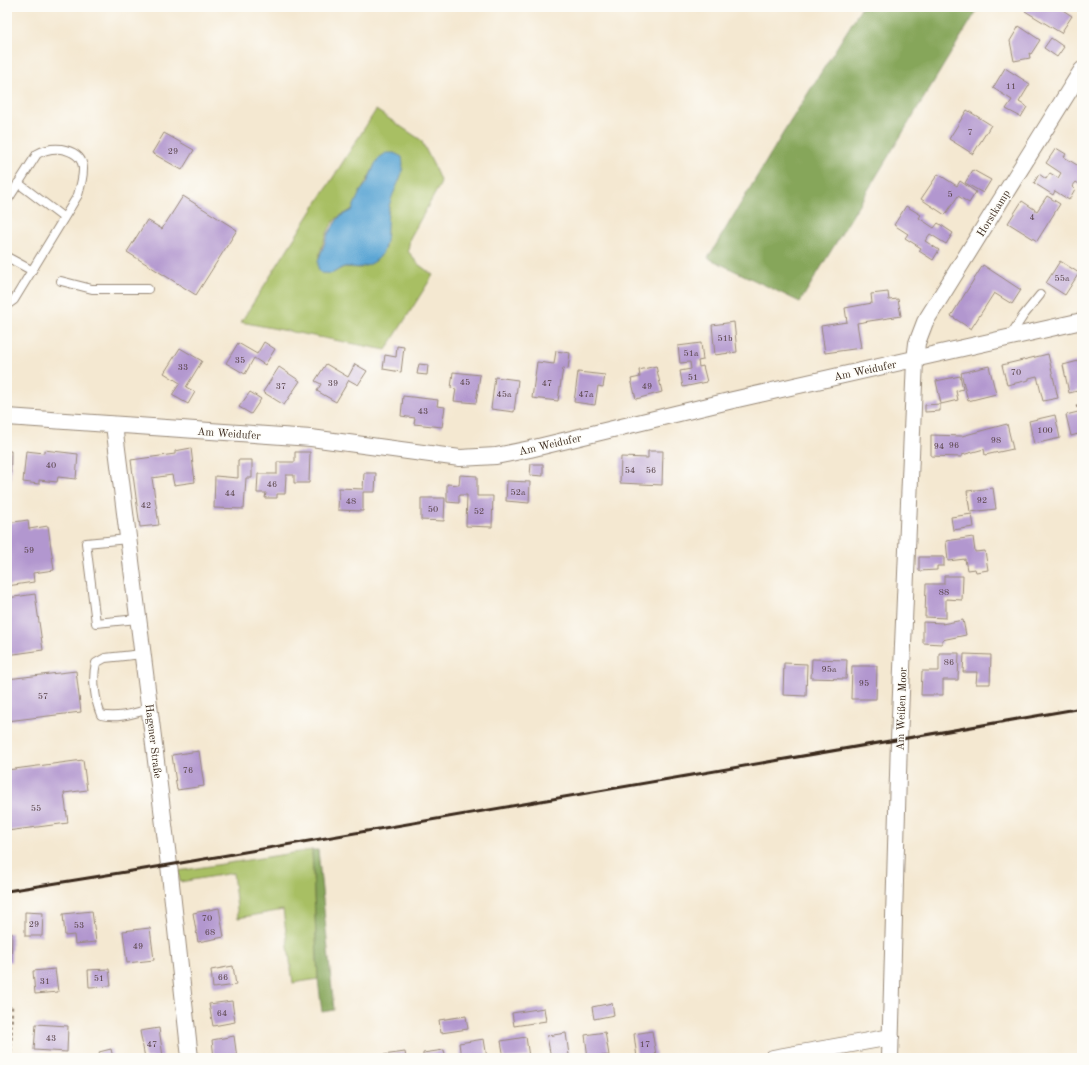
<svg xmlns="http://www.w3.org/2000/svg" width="1089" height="1065" font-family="'Old Standard TT',serif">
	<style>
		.green { fill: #a8bf64; stroke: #727441; fill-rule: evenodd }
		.forest { fill: #86a65a; stroke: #60683c }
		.water { fill: #5ca6d4; stroke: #4c6879 }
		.building { fill: #b297cf }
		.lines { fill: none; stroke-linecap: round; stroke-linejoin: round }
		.service-casing { stroke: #988978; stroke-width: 10 }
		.minor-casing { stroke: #988978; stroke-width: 18 }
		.path { stroke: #988978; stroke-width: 2.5; stroke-dasharray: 3 3; stroke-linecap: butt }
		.service { stroke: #fff; stroke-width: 8 }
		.minor { stroke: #fff; stroke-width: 16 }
		.rail { stroke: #3b2a1e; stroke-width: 3 }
		.labels { text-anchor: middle; stroke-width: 3; stroke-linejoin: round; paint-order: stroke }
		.number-label { font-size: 9px; fill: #59454a }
		.street-label { font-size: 11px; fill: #3b2a1e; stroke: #fdfcf7 }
	</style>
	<rect width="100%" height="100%" fill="#fdfcf7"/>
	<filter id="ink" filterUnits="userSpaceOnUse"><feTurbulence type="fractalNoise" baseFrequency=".025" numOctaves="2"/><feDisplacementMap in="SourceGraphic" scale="8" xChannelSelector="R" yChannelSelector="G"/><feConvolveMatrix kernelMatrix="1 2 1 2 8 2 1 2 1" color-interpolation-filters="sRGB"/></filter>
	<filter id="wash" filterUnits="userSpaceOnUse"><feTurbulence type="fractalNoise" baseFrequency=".012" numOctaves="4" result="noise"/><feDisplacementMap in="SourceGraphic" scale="16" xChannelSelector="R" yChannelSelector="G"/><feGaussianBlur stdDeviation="0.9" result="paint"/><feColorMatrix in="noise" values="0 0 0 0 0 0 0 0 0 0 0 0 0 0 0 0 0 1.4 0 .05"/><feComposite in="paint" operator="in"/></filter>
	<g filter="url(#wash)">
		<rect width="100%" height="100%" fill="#f4e8d1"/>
		<path class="green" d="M376,110L421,140L434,166L441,183L410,238L408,251L418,264L433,275L386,350L241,322ZM375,164L390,201L387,221L385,248L361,268L344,267L332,273L318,261C321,247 327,228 337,218C342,214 349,213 353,208C356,203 358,197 361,191C366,182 371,174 375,164Z
			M312,850L318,979L293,983L283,910L238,918L233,873L180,882L178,871Z"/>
		<path class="forest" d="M862,7H979L800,302L708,258L785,130Z
			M312,850H318L334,1010L322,1012L318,979Z"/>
		<path class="water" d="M386,153H394L402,157C406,174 396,184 391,200C381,225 398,258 362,267C357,269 350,266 344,267C340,268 337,271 333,273C330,274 325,273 321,273L318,268V261L328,234L339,217L352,210L360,192L367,183L375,164L379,158Z"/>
		<g id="blocks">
			<path class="building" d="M1028,7H1046L1048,8V7H1058L1072,16L1061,33L1025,11Z
				M1019,26L1040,40L1031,54L1029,53L1030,58L1014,61L1010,41Z
				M1051,38L1064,47L1057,57L1044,48Z
				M1005,68L1030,84L1019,102L1027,107L1021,117L1006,109L1012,100L993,88Z
				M967,110L991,125L973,154L949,139Z
				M164,133L194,150L182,170L152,153Z
				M1056,148L1066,154L1064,157L1082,168V186L1076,182L1072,187L1075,189L1069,200L1055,191L1053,195L1034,183L1039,174L1046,179L1050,173L1058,178L1061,173L1046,163Z
				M973,170L991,180L983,193L965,183Z
				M938,174L957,186L960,181L976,192L969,203L958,196L945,215L921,199Z
				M183,196L237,230L196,295L127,252L147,220L162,229Z
				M1047,196L1060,204L1037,241L1008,223L1022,201L1037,211Z
				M906,206L921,215L919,218L934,228L938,223L953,233L946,244L930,234L925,241L939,250L933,260L919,251L921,248L905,238L908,234L894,225Z
				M1060,261L1079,273L1065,295L1046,283Z
				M983,265L1021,290L1012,304L994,293L971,329L951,316Z
				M888,292L889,300L898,299L901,316L857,323L861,348L825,353L821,326L847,322L845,308L872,303L871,294Z
				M734,322L737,352L715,355L712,325Z
				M264,342L275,349L265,365L254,358L245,374L226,363L238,343L257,354Z
				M701,343L703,360L698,361L699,367L703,366L707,382L683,387L680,371L691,369L690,362L680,363L678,346Z
				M397,346L404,347L401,372L383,369L385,355L396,357Z
				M180,348L202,361L186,387L195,392L188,404L172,395L180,383L164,373Z
				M556,351L570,353L568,369L563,368L558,401L532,398L537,362L554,364Z
				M1048,354L1058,398L1043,401L1037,376L1029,378V380L1007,385L1002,365Z
				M1082,360V390L1069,393L1063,365Z
				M326,364L348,377L355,364L367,371L358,385L349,380L336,402L317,391L321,384L315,381Z
				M419,364L428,365L427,375L417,374Z
				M656,366L662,392L636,399L631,379L640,377L639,370Z
				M989,366L996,394L968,401L961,373Z
				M279,367L300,381L284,405L263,392Z
				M453,372L480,375L476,403L454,401L456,389L451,388Z
				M578,372L605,375L603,387L598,386L595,405L574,402Z
				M960,376L963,389L956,391L958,400L941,404L936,381Z
				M495,377L518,380L514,412L491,409Z
				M250,392L261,399L251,414L239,407Z
				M403,396L438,400L437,406L445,407L442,427L414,424L415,418L401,416Z
				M940,404V411L925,412V405Z
				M1082,411V433L1071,436L1066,415Z
				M1055,415L1060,438L1034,444L1029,421Z
				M1007,424L1013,449L985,455L984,449L962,455V457L931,456V435L962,436Z
				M191,448L195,482L174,485L172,475L152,478L159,525L140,527L131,460L175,454V451Z
				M44,450L78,454L76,479L58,477L57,482L39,480V484L23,482L26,451L44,453Z
				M7,451H11L10,502H7Z
				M648,451H663L662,485L620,483L621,457L648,458Z
				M295,452H310L309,483H294V475H286L285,494H277V498H265L266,493H257L258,474H277V462H295Z
				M238,460H252V478H246L244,509L214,508L215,476L238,478Z
				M531,464H543V476L530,475Z
				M364,473H376L375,492H363V511L338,510L339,488L363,489Z
				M460,475L477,476V496H493L492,527L466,526L467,495H459V503L447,502V484L459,485Z
				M507,481L530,482L529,503L506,501Z
				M993,488L996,509L970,512L967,491Z
				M421,498H445L444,521L421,520Z
				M972,514L974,527L953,530L951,517Z
				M28,520L29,529L48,526L54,570L33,573L34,582L7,586V523Z
				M973,537L975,552L985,551L988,570L976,572L975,569L967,570L965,559L948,561L946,541Z
				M919,557H944V566H937V570L919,571Z
				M944,576H963L962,600L946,599V618L925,617L926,584H944Z
				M35,594L43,650L7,655V598Z
				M963,620L966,635L942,640V644L923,643V622L943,623L942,624Z
				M939,653H959L958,680H943V695H921L922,671H939Z
				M964,654L991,655L990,684H976L977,672H963Z
				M812,659L847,660L846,679L811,678Z
				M784,663L807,664L806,696L783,695Z
				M852,666H877L876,699H851Z
				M76,671L81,712L7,721V679Z
				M199,751L204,786L177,790L172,755Z
				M83,760L87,790L64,793L68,823L7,831V770Z
				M219,908L224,937L198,942L193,913Z
				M92,911L96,942L75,944L74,935L65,936L63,914Z
				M25,912L43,913L42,936H25Z
				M150,928L154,960L127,963L123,931Z
				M7,933H12L11,962L7,961Z
				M233,966L236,985L213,988L211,970Z
				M55,969L58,992L35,994L33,971Z
				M109,969L111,986L89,987L88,970Z
				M232,1001L235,1022L213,1026L209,1004Z
				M612,1003L614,1015L594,1019L592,1007Z
				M544,1008L546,1021L514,1026L512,1013Z
				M466,1016L468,1029L441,1033L439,1020Z
				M36,1024L68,1026L67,1052L34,1050Z
				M159,1028L163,1057L145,1058L140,1031Z
				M652,1031L656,1055L637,1058L634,1034Z
				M605,1032L609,1055L588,1058L585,1035Z
				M566,1033L569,1055L551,1058L547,1036Z
				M234,1036L237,1058H214L212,1040Z
				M526,1037L529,1057L504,1058L501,1041Z
				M484,1039L487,1058H461L459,1043Z
				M111,1049L113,1058H100L99,1052Z
				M444,1050L446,1058H423V1053Z
				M405,1052L406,1058H384L383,1055Z"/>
		</g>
	</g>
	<g filter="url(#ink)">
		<use href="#blocks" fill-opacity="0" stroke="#988978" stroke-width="1"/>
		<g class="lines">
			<defs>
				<path id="service" d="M18,183L64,218
					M7,201L37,154C44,150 52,148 61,149C89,154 85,172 78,195L14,300L7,305
					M7,257L31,270
					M61,281L92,289H148
					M1010,336L1023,316L1040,295
					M128,539L86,543L96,623L138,619
					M143,654L105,658L96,663C92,679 95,700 101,715C117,719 135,713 150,709"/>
				<path id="minor" d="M7,417L311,438L460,458L496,456L530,449L733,400L1082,321
					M114,425L169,865L190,1058
					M773,1058L891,1037
					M890,1058L899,740L915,360L917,343L925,322L1082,70"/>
			</defs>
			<use href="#service" class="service-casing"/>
			<use href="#minor" class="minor-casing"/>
			<path class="path" d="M1076,407L1082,405
				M7,1004L12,1006L11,1058"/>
			<use href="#service" class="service"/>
			<use href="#minor" class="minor"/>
			<path class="rail" d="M7,891L169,865L1082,708"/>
		</g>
	</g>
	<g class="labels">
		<g class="number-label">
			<text x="1011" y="89">11</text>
			<text x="970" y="135">7</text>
			<text x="173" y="154">29</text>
			<text x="950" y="197">5</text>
			<text x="1032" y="220">4</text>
			<text x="1062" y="281">55a</text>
			<text x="725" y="341">51b</text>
			<text x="691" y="356">51a</text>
			<text x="240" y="363">35</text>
			<text x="183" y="370">33</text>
			<text x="1016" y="375">70</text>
			<text x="693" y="380">51</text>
			<text x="465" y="385">45</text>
			<text x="333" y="386">39</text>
			<text x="547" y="386">47</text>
			<text x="281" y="389">37</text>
			<text x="647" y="389">49</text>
			<text x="504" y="397">45a</text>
			<text x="586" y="397">47a</text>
			<text x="423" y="414">43</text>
			<text x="1045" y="433">100</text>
			<text x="996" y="443">98</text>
			<text x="954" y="448">96</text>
			<text x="939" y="449">94</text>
			<text x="51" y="468">40</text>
			<text x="630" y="473">54</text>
			<text x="651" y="473">56</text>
			<text x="272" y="487">46</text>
			<text x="518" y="495">52a</text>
			<text x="230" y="496">44</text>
			<text x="982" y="503">92</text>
			<text x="351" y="504">48</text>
			<text x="146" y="508">42</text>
			<text x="433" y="512">50</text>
			<text x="479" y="514">52</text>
			<text x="29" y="553">59</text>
			<text x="944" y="595">88</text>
			<text x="949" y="665">86</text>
			<text x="829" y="672">95a</text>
			<text x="864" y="686">95</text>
			<text x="43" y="699">57</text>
			<text x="188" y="773">76</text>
			<text x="36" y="811">55</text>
			<text x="207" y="921">70</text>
			<text x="34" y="927">29</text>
			<text x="79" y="928">53</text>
			<text x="210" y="935">68</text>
			<text x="138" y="949">49</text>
			<text x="223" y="980">66</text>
			<text x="99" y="981">51</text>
			<text x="45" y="984">31</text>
			<text x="222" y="1016">64</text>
			<text x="51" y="1041">43</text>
			<text x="152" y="1047">47</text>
			<text x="645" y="1047">17</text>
		</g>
		<g class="street-label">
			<text transform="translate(993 213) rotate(-58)" y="4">Horstkamp</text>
			<text transform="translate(865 370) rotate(-12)" y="4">Am Weidufer</text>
			<text transform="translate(229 433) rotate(4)" y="4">Am Weidufer</text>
			<text transform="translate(550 444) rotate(-13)" y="4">Am Weidufer</text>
			<text transform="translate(901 709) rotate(-88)" y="4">Am Weißen Moor</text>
			<text transform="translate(154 741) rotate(83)" y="4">Hagener Straße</text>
		</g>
	</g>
	<rect width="1089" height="1065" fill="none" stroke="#fdfcf7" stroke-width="24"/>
</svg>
